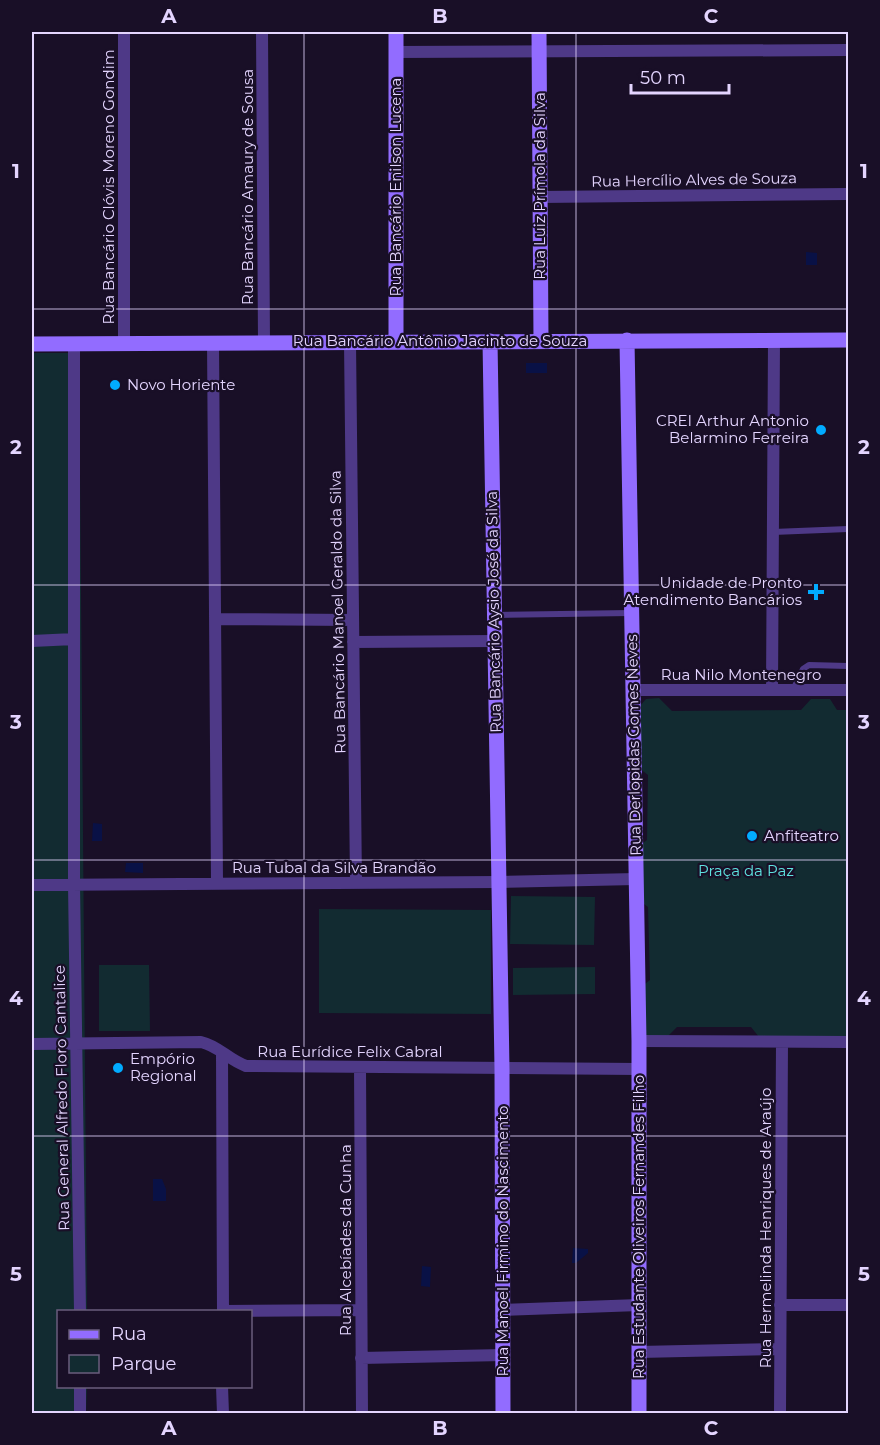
<svg xmlns="http://www.w3.org/2000/svg" width="880" height="1445" font-family="Montserrat,sans-serif">
	<style>
		.green { fill: #122b31 }
		.water { fill: #091146 }
		.lines { fill: none; stroke-linecap: round; stroke-linejoin: round }
		.lane { stroke: #4e3987; stroke-width: 6 }
		.street { stroke: #4e3987; stroke-width: 12 }
		.secondary { stroke: #926cff; stroke-width: 15 }
		.grid { fill: none; stroke: #e4d5ff; stroke-width: 1.5; stroke-opacity: 0.55 }
		.poi-dot { fill: #01abff; stroke: #190f27; stroke-width: 2 }
		.labels { text-anchor: middle; stroke-width: 4.5; stroke-linejoin: round; paint-order: stroke }
		.street-label { font-size: 15px; fill: #e4d5ff; stroke: #190f27 }
		.poi-label { font-size: 15px; fill: #e4d5ff; stroke: #190f27; text-anchor: start }
		.park-label { font-size: 15px; fill: #5ee3e0; stroke: #190f27 }
		.neatline { fill: none; stroke: #e4d5ff; stroke-width: 2 }
		.grid-label { font-size: 20px; text-anchor: middle; font-weight: bold; fill: #e4d5ff }
	</style>
	<rect width="100%" height="100%" fill="#190f27"/>
	<path class="green" d="M32,353H79L87,1311L58,1312V1386L87,1387L86,1413H32Z
		M659,698L672,711L801,710L811,699H830L837,710H848V1036L759,1037L751,1027H677L666,1038L642,1035L641,987L650,980L648,907L640,901V845L647,840L648,775L639,768V707L646,699Z
		M511,896L595,897L594,945L510,944Z
		M319,909L491,910V1014L319,1013Z
		M99,965H149L150,1031H99Z
		M595,967V994L513,995V968Z"/>
	<path class="water" d="M806,252L817,253V265H806Z
		M526,363H547V373H526Z
		M93,823L102,824V841H92Z
		M126,863H143V873L125,872Z
		M153,1179H162L166,1189V1201H153Z
		M573,1248L588,1249V1253L576,1263H572Z
		M422,1266L431,1267L430,1287L421,1286Z"/>
	<g class="lines">
		<path class="lane" d="M773,532L848,529
			M495,615L631,613
			M793,690L803,669L809,665L848,666"/>
		<path class="street" d="M124,32V343
			M262,32L264,342
			M396,52L848,50
			M540,197L848,194
			M213,342L217,883
			M350,342L356,883
			M74,343V884L80,1312
			M215,619L353,620
			M32,641L74,639
			M353,642L495,641
			M633,690H848
			M772,690L774,340
			M32,885L499,882L636,879
			M639,1041L848,1042
			M32,1044L201,1042C219,1046 227,1059 246,1066L639,1069
			M222,1053L223,1312
			M360,1067L362,1414
			M780,1305H848
			M503,1310L639,1305
			M223,1311L361,1310
			M639,1352L779,1349
			M361,1358L503,1355
			M80,1386V1414
			M222,1386L223,1414
			M780,1414L782,1042"/>
		<path class="secondary" d="M539,32L541,341
			M627,340L639,1041V1414
			M490,341L502,1069L503,1414
			M396,342V32
			M32,344L848,340"/>
	</g>
	<path class="grid" d="M304,32V1414M576,32V1414M32,309H848M32,585H848M32,860H848M32,1136H848"/>
	<g class="poi-dot">
		<circle cx="115" cy="385" r="6"/>
		<circle cx="821" cy="430" r="6"/>
		<path d="M813 583h6v6h6v6h-6v6h-6v-6h-6v-6h6z"/>
		<circle cx="752" cy="836" r="6"/>
		<circle cx="118" cy="1068" r="6"/>
	</g>
	<g class="labels">
		<g class="street-label">
			<text transform="translate(694 180) rotate(-1)" y="5">Rua Hercílio Alves de Souza</text>
			<text transform="translate(540 186) rotate(-90)" y="5">Rua Luiz Prímola da Silva</text>
			<text transform="translate(109 187) rotate(-90)" y="5">Rua Bancário Clóvis Moreno Gondim</text>
			<text transform="translate(248 187) rotate(-90)" y="5">Rua Bancário Amaury de Sousa</text>
			<text transform="translate(396 187) rotate(-90)" y="5">Rua Bancário Enilson Lucena</text>
			<text x="440" y="346">Rua Bancário Antônio Jacinto de Souza</text>
			<text transform="translate(338 612) rotate(-91)" y="5">Rua Bancário Manoel Geraldo da Silva</text>
			<text transform="translate(494 612) rotate(-91)" y="5">Rua Bancário Aysio José da Silva</text>
			<text x="741" y="680">Rua Nilo Montenegro</text>
			<text transform="translate(634 745) rotate(-91)" y="5">Rua Derlopidas Gomes Neves</text>
			<text x="334" y="873">Rua Tubal da Silva Brandão</text>
			<text x="350" y="1057">Rua Eurídice Felix Cabral</text>
			<text transform="translate(62 1098) rotate(-91)" y="5">Rua General Alfredo Floro Cantalice</text>
			<text transform="translate(639 1227) rotate(-90)" y="5">Rua Estudante Oliveiros Fernandes Filho</text>
			<text transform="translate(766 1228) rotate(-90)" y="5">Rua Hermelinda Henriques de Araújo</text>
			<text transform="translate(346 1240) rotate(-90)" y="5">Rua Alcebíades da Cunha</text>
			<text transform="translate(503 1241) rotate(-90)" y="5">Rua Manoel Firmino do Nascimento</text>
		</g>
		<g class="poi-label">
			<text x="127" y="390">Novo Horiente</text>
			<text x="809" y="426" text-anchor="end">CREI Arthur Antonio<tspan x="809" dy="17">Belarmino Ferreira</tspan></text>
			<text x="802" y="588" text-anchor="end">Unidade de Pronto<tspan x="802" dy="17">Atendimento Bancários</tspan></text>
			<text x="764" y="841">Anfiteatro</text>
			<text x="130" y="1064">Empório<tspan x="130" dy="17">Regional</tspan></text>
		</g>
		<g class="park-label">
			<text x="746" y="876">Praça da Paz</text>
		</g>
	</g>
	<rect width="880" height="1445" fill="none" stroke="#190f27" stroke-width="66"/>
	<rect x="57" y="1310" width="195" height="78" fill="#190f27" stroke="#6a5e7d" stroke-width="1.5"/>
	<rect x="69" y="1330" width="30" height="9" fill="#926cff" stroke="#6a5e7d" stroke-width="1.5"/>
	<text x="111" y="1340" font-size="18" fill="#e4d5ff">Rua</text>
	<rect x="69" y="1355" width="30" height="18" fill="#122b31" stroke="#6a5e7d" stroke-width="1.5"/>
	<text x="111" y="1370" font-size="18" fill="#e4d5ff">Parque</text>
	<path d="M631 84v9h98v-9" fill="none" stroke="#e4d5ff" stroke-width="3"/>
	<text x="640" y="84" font-size="18" fill="#e4d5ff" stroke="#190f27" stroke-width="4.5" paint-order="stroke">50 m</text>
	<rect x="33" y="33" width="814" height="1379" class="neatline"/>
	<g class="grid-label">
		<text x="169" y="23">A</text>
		<text x="440" y="23">B</text>
		<text x="711" y="23">C</text>
		<text x="16" y="178">1</text>
		<text x="864" y="178">1</text>
		<text x="16" y="454">2</text>
		<text x="864" y="454">2</text>
		<text x="16" y="729">3</text>
		<text x="864" y="729">3</text>
		<text x="16" y="1005">4</text>
		<text x="864" y="1005">4</text>
		<text x="16" y="1281">5</text>
		<text x="864" y="1281">5</text>
		<text x="169" y="1435">A</text>
		<text x="440" y="1435">B</text>
		<text x="711" y="1435">C</text>
	</g>
</svg>
